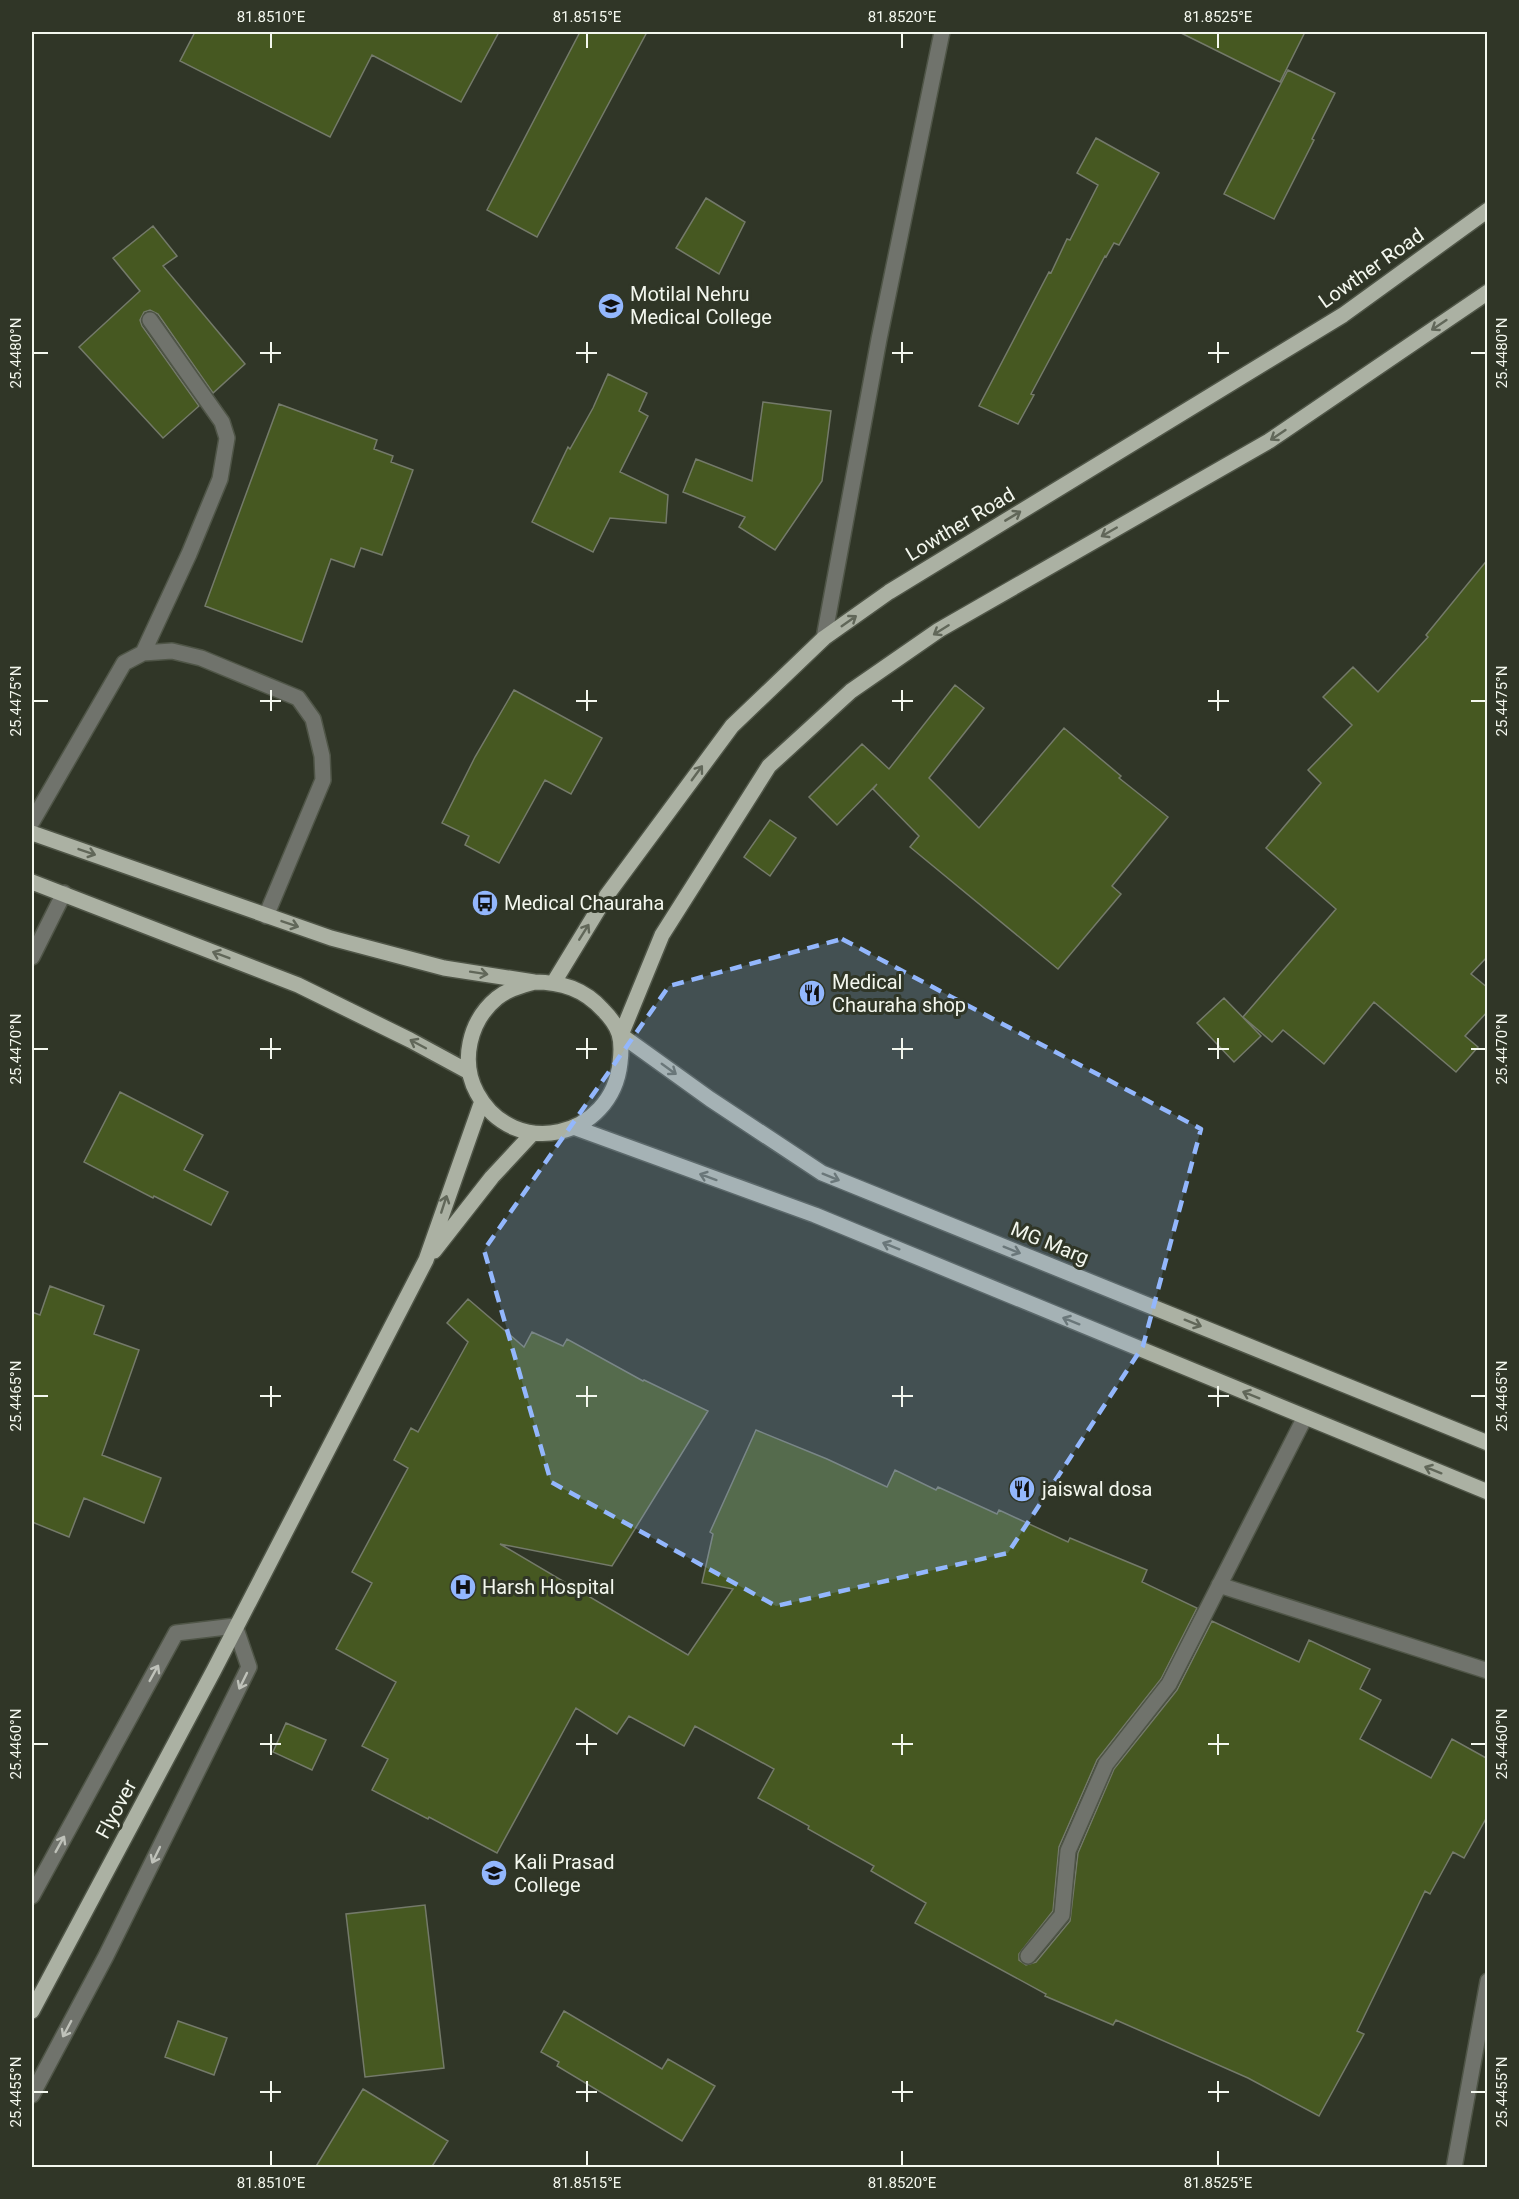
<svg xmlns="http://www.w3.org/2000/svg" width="1519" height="2199" font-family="Roboto,sans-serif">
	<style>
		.building { fill: #465821; stroke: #747a6a; stroke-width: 1.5 }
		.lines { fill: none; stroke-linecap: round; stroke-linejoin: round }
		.minor-casing { stroke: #4f5547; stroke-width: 18 }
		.major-casing { stroke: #4f5547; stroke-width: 18 }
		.minor { stroke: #70736c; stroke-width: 15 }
		.major { stroke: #abb1a3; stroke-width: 15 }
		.oneway { stroke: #616759 }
		.oneway2 { stroke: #bfc2ba }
		.marked { fill: #93b7fd; fill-opacity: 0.2; stroke: #93b7fd; stroke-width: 4.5; stroke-dasharray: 12 8; stroke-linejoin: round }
		.ticks { fill: none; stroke: #f3f7ee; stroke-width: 2 }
		.labels { text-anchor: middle; stroke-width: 6; stroke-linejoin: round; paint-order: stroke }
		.street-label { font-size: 20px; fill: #f3f7ee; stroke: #303627 }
		.poi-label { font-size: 20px; fill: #f3f7ee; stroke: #303627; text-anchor: start }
		.neatline { fill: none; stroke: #f3f7ee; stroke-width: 2 }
		.ticks-label { font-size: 15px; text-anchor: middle; fill: #f3f7ee }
	</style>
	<rect width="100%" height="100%" fill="#303627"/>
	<path class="building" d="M195,32H499L461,102L372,55L330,137L180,61Z
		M580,32H647L537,237L487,210Z
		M1179,32H1305L1280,82Z
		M1288,70L1335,93L1312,139L1314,140L1274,219L1224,194Z
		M1096,138L1159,173L1119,245L1114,243L1106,257L1105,256L1031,394L1034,395L1018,424L979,406L1049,272L1051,273L1067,239L1070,240L1098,185L1077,173Z
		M706,198L745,222L719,274L676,248Z
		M153,226L177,256L163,266L245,364L213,393L158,314L150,310L144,312L140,320L142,326L199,406L163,438L79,347L140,291L113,258Z
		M608,374L647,393L639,411L648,416L620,472L668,495L666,523L610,518L593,552L532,522L568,447L570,449L593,408Z
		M763,402L831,411L822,481L775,550L739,527L745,517L683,492L696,459L752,481Z
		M279,404L377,440L374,449L393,456L391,462L413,470L382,555L361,548L354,567L331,559L302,642L205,606Z
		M1488,559V956L1471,974L1488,988V1011L1465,1036L1478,1047L1456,1072L1374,1002L1324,1064L1283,1030L1272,1042L1243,1017L1336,909L1266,848L1321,783L1308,770L1352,725L1323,697L1353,667L1378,692L1428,637L1426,635Z
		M955,685L984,708L929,778L979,828L1064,728L1121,776L1119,778L1168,817L1112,886L1121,894L1058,969L910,847L919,836L873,789L877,784L837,825L809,797L862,744L889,769Z
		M514,690L602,738L571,794L545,780L499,863L465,845L469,836L442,823L475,757Z
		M770,820L796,838L770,876L744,857Z
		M1224,998L1261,1036L1234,1062L1197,1023Z
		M120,1092L203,1135L184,1170L228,1192L211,1225L154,1196L153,1198L84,1162Z
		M50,1286L104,1306L94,1334L139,1350L102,1455L161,1478L144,1523L84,1498L69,1537L32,1522V1312L40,1315Z
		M468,1299L524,1347L532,1332L563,1346L567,1339L643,1381L644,1380L708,1411L612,1566L500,1544L688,1655L733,1589L702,1583L713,1534L710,1532L756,1430L827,1459L887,1487L895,1470L936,1490L938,1487L997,1514L999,1510L1068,1542L1070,1538L1147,1570L1142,1582L1197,1608L1161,1679L1097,1760L1059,1847L1053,1911L1019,1954V1960L1026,1965L1036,1962L1070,1921L1078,1853L1114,1769L1177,1690L1212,1621L1299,1662L1309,1640L1370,1669L1360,1689L1381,1700L1360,1739L1431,1778L1452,1739L1488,1759V1815L1464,1858L1453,1852L1430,1894L1425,1891L1357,2031L1364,2034L1319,2116L1248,2078L1116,2020L1113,2025L1045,1996L1046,1994L915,1923L926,1903L871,1871L874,1866L808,1829L809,1826L758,1798L774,1769L695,1726L684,1746L629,1716L617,1734L576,1708L497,1853L429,1817L428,1819L372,1790L388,1759L362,1746L396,1682L336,1649L372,1583L352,1572L408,1468L394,1460L411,1428L418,1432L468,1342L447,1323Z
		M286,1723L326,1740L312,1770L273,1752Z
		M425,1905L444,2068L365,2077L346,1914Z
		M564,2011L662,2069L668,2059L715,2086L682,2141L557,2066L559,2062L541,2052Z
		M178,2021L227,2038L214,2075L165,2057Z
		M363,2089L448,2141L431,2168H315Z"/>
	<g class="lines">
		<defs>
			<path id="minor" d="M824,638L879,339L942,32
				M143,653L189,554L220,479L227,438L222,422L150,320
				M32,822L124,663L143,653L172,651L201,658L298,698L313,719L322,756L323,780L266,916
				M32,957L64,893
				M1219,1585L1488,1671
				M32,1896L176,1633L235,1626L249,1667L106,1956L32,2095
				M1028,1956L1062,1915L1068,1851L1106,1764L1169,1684L1305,1417
				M1454,2168L1488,1981"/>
			<path id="major" d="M1488,292L1269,441L939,630L851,691L769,766L662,935L621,1035L710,1099L822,1173L1488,1443
				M32,833L331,938L444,968L534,982
				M32,882L298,985L410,1040L469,1072
				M534,982C562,982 584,989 603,1010C620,1027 623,1039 620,1063C612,1138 514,1161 477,1093C460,1062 469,1021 497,998C508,989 521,986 534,982Z
				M554,982L607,895L732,726L824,638L889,592L1343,315L1488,210
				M576,1128L815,1215L1488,1492
				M434,1251L492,1177L533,1133
				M32,2011L214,1670L426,1260L482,1101"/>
		</defs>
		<use href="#minor" class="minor-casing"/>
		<use href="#major" class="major-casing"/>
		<use href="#minor" class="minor"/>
		<use href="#major" class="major"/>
	</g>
	<defs><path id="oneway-shaft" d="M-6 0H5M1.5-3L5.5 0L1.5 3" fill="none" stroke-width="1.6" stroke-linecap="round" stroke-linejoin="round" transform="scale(1.5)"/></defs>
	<g class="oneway">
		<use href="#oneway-shaft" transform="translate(1439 325) rotate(146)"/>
		<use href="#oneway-shaft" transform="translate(1278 435) rotate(146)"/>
		<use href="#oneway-shaft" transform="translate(1013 516) rotate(-31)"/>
		<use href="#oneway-shaft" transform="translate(1109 532) rotate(150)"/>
		<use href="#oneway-shaft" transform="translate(849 621) rotate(-35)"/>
		<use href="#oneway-shaft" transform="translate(941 630) rotate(148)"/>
		<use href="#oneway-shaft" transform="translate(697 773) rotate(-54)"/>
		<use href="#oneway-shaft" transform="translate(87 852) rotate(19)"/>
		<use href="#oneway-shaft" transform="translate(290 924) rotate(19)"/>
		<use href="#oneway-shaft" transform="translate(584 932) rotate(-58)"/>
		<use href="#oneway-shaft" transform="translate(221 955) rotate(-159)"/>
		<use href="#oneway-shaft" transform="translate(479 973) rotate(9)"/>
		<use href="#oneway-shaft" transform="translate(418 1044) rotate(-152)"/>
		<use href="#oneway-shaft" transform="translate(669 1069) rotate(36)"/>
		<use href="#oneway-shaft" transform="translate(708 1177) rotate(-160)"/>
		<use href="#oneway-shaft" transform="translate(831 1177) rotate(22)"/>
		<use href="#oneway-shaft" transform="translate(444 1204) rotate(-72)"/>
		<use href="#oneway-shaft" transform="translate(891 1246) rotate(-158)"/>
		<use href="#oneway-shaft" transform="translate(1012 1250) rotate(22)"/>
		<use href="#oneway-shaft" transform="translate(1071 1321) rotate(-158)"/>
		<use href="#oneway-shaft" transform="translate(1193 1323) rotate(22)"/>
		<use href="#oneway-shaft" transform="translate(1251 1395) rotate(-158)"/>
		<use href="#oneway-shaft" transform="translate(1433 1470) rotate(-158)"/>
	</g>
	<g class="oneway2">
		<use href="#oneway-shaft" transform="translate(154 1673) rotate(-61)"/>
		<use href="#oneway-shaft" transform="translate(243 1681) rotate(116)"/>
		<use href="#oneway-shaft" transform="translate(60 1844) rotate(-61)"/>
		<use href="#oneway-shaft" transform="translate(156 1855) rotate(116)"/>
		<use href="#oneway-shaft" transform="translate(67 2029) rotate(118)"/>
	</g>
	<path class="marked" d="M842,939L1201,1129L1143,1346L1008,1553L776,1606L551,1482L484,1250L669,986Z"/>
	<path class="ticks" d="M271,33V48M587,33V48M902,33V48M1218,33V48M271,342V363M587,342V363M902,342V363M1218,342V363M33,353H48M260,353H281M576,353H597M892,353H913M1208,353H1229M1471,353H1486M271,690V711M587,690V711M902,690V711M1218,690V711M33,701H48M260,701H281M576,701H597M892,701H913M1208,701H1229M1471,701H1486M271,1038V1059M587,1038V1059M902,1038V1059M1218,1038V1059M33,1049H48M260,1049H281M576,1049H597M892,1049H913M1208,1049H1229M1471,1049H1486M271,1386V1407M587,1386V1407M902,1386V1407M1218,1386V1407M33,1396H48M260,1396H281M576,1396H597M892,1396H913M1208,1396H1229M1471,1396H1486M271,1734V1755M587,1734V1755M902,1734V1755M1218,1734V1755M33,1744H48M260,1744H281M576,1744H597M892,1744H913M1208,1744H1229M1471,1744H1486M271,2081V2102M587,2081V2102M902,2081V2102M1218,2081V2102M33,2092H48M260,2092H281M576,2092H597M892,2092H913M1208,2092H1229M1471,2092H1486M271,2151V2166M587,2151V2166M902,2151V2166M1218,2151V2166"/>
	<defs>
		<symbol id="university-disc" viewBox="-11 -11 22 22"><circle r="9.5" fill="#93b7fd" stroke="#303627"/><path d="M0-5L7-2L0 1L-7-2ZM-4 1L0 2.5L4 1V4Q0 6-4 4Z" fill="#111"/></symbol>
		<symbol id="bus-disc" viewBox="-11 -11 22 22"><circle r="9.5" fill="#93b7fd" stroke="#303627"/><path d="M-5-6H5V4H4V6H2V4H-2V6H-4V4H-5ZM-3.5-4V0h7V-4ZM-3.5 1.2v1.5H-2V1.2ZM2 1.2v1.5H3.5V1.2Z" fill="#111"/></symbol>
		<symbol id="restaurant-disc" viewBox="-11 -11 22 22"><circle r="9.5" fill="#93b7fd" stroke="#303627"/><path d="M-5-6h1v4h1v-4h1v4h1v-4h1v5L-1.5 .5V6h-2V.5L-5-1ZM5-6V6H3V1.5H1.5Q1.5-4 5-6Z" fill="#111"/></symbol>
		<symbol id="hospital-disc" viewBox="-11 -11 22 22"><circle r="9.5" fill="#93b7fd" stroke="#303627"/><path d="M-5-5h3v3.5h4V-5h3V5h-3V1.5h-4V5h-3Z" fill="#111"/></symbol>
	</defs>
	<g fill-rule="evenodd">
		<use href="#university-disc" x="596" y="291" width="30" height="30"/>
		<use href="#bus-disc" x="470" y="888" width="30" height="30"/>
		<use href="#restaurant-disc" x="797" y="978" width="30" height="30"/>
		<use href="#restaurant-disc" x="1007" y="1474" width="30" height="30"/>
		<use href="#hospital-disc" x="448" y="1572" width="30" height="30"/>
		<use href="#university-disc" x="479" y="1858" width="30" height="30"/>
	</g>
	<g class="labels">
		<g class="street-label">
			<text transform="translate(1371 268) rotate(-35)" y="7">Lowther Road</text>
			<text transform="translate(960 524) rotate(-31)" y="7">Lowther Road</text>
			<text transform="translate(1050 1243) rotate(22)" y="7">MG Marg</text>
			<text transform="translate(116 1809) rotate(-62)" y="7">Flyover</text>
		</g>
		<g class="poi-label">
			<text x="630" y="301">Motilal Nehru<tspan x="630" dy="23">Medical College</tspan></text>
			<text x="504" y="910">Medical Chauraha</text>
			<text x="832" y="989">Medical<tspan x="832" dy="23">Chauraha shop</tspan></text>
			<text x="1042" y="1496">jaiswal dosa</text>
			<text x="482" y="1594">Harsh Hospital</text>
			<text x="514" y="1869">Kali Prasad<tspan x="514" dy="23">College</tspan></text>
		</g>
	</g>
	<rect width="1519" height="2199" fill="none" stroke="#303627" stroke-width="66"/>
	<rect x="33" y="33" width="1453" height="2133" class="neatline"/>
	<g class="ticks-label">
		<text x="271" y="22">81.8510°E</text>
		<text x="587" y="22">81.8515°E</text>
		<text x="902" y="22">81.8520°E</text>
		<text x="1218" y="22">81.8525°E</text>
		<text transform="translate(16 353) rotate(-90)" y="5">25.4480°N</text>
		<text transform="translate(1502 353) rotate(-90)" y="5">25.4480°N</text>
		<text transform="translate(16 701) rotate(-90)" y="5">25.4475°N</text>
		<text transform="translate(1502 701) rotate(-90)" y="5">25.4475°N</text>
		<text transform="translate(16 1049) rotate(-90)" y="5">25.4470°N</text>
		<text transform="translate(1502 1049) rotate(-90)" y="5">25.4470°N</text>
		<text transform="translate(16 1396) rotate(-90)" y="5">25.4465°N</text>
		<text transform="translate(1502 1396) rotate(-90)" y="5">25.4465°N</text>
		<text transform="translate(16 1744) rotate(-90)" y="5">25.4460°N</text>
		<text transform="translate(1502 1744) rotate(-90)" y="5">25.4460°N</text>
		<text transform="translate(16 2092) rotate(-90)" y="5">25.4455°N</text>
		<text transform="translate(1502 2092) rotate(-90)" y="5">25.4455°N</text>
		<text x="271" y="2188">81.8510°E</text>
		<text x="587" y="2188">81.8515°E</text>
		<text x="902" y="2188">81.8520°E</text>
		<text x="1218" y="2188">81.8525°E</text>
	</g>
</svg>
